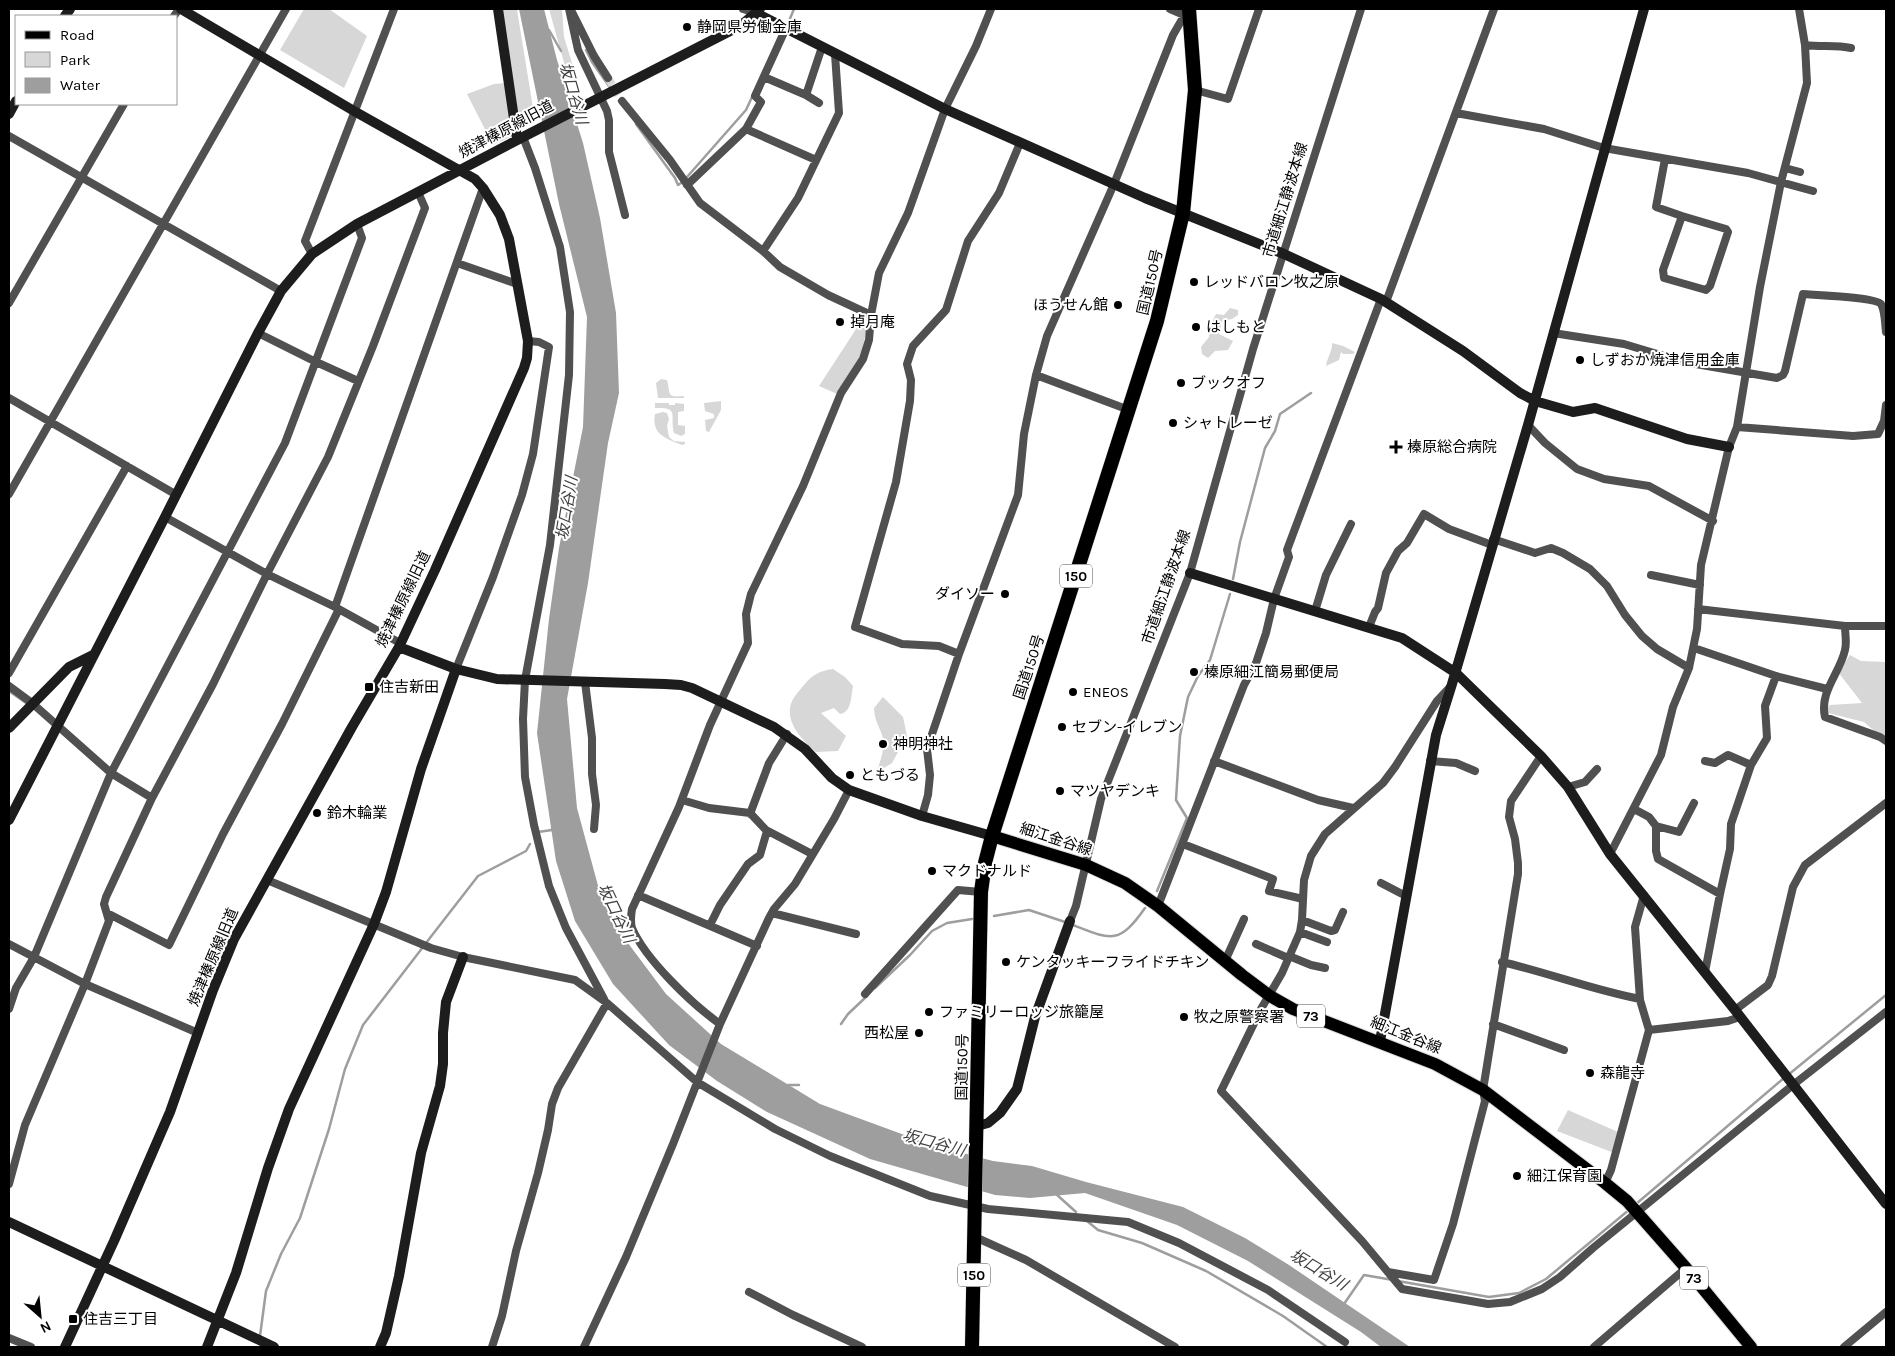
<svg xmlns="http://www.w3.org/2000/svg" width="1895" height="1356" viewBox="0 0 1895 1356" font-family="Karla,'Noto Sans JP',sans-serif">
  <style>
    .green { fill: #d7d7d7 }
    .water { fill: #9e9e9e }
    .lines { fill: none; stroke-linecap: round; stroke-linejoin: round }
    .stream { stroke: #9e9e9e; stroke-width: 2.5 }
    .street-tunnel { stroke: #d9d9d9; stroke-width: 8; stroke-dasharray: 8 4; stroke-linecap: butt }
    .primary-casing { stroke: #dbdbdb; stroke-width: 14 }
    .highway-casing { stroke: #dbdbdb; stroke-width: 15 }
    .street { stroke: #505050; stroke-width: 8 }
    .secondary { stroke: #1d1d1d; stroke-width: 10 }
    .primary { stroke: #000; stroke-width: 12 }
    .highway { stroke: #000; stroke-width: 14 }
    .poi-dot { fill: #000; stroke: #fff; stroke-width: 2 }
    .labels { text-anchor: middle; stroke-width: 4; stroke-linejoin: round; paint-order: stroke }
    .shield { fill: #fff; stroke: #4c4c4c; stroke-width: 1 }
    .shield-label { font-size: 14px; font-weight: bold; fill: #000 }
    .poi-label { font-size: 15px; fill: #000; stroke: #fff; text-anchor: start }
    .street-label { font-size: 15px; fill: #000; stroke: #fff }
    .water-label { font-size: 16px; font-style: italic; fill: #3f3f3f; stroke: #fff }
  </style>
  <rect width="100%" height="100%" fill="#fff"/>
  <path class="green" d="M304,9h25l38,27 -23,52 -64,-38z
    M500,9h17l1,7 17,104 -15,7z
    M549,9h13l2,28 17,55 -13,-15z
    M506,83l8,52 -21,10 -26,-51 27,-10z
    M1230,308l8,2v5l-6,4 -10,2 -3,13 14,7 -5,9 -13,1 -7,7 -6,-4 -1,-7 8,-10 1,-11 6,-12 8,1z
    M860,323l7,4 -6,29 -24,38 -18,-8z
    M1332,343l11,3 12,6 -2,2h-10l-2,-2 -2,8 -13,6c1,-8 7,-17 6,-23z
    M661,379l6,1c4,13 -2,18 17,16v2h-26l-2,-15z
    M721,401v9l-12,22 -3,-1 -1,-11 9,-2v-4l-9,-3 -1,-8z
    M655,403h14v2h6v-2l9,1v7l-6,1v13l7,1v8l-4,2 -7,-3c-5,-17 7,-26 -19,-25z
    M663,412l4,1 2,6 -2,7 2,11 5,4 11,1v2l-3,1c-15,-6 -31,-10 -27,-31z
    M1850,655l11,6 25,1v79l-22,-19 -40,-10 6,-7 32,-2 -24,-31z
    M833,669l12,8 8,9c-2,10 -1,26 -13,28l-6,-6 -13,5 25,23 -8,15 -22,1c-14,-12 -34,-32 -23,-53 3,-5 7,-9 10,-13 9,-11 16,-15 30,-17z
    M883,697l20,20 4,19 -15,27 -8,5h-6c3,-10 8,-22 4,-33 -4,-12 -7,-13 -8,-27z
    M1568,1110l50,22 -4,21 -57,-22z"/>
  <path class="water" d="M519,9h25l13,51 26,83 17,75 16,95 3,80 -11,50 -20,140 -21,116 10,109 23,85 19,38 47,63 55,50 99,60 109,40 64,17 39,5 54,16 97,25 62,31 44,27 121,82h-29l-20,-15 -113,-71 -71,-36 -92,-32 -55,5 -35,-3 -125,-36 -103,-47 -50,-31 -48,-36 -56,-61 -38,-63 -19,-60 -19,-128 12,-114 10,-71 24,-121 4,-110 -28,-113z"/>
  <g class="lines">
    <path class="stream" d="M789,21l5,-12
      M549,30l12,21
      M586,50l6,12 19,27
      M636,124l39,54 3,7 3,-2
      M687,177l59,-67 6,-13
      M1233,579l7,-37 25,-94 10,-17 5,-17 31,-21
      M9,691l17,12
      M538,832l14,-2v-2
      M1157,891l30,-73 -11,-18 4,-64 8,-39 10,-21 12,-16 20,-66
      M994,916l35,-6 39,13
      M1073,925c38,15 46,20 72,-17
      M426,943l52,-67 48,-25 4,-7
      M875,988l35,-33 22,-24 15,-8 25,-4
      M841,1024l7,-10 19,-18
      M1788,1075l98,-80
      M788,1085h11
      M1056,1194l20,18
      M1636,1204l148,-126
      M1087,1221l11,9 44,13 64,28 77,45 44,31
      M1398,1281l91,16 30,-4 27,-14 84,-70
      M1344,1304l20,-29 29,5
      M260,1336l6,-45 15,-37 19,-36 29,-89 16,-60 18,-44 60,-78"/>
    <path class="street-tunnel" d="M608,78l14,23"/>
    <g class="primary-casing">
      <path id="primary" d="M992,836l94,29 39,18 33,23 84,69 28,21 23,13 142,55 48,26 122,93 22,18 59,67 65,79"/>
    </g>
    <g class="highway-casing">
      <path id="highway" d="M972,1347l9,-455 4,-29 7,-27 165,-515 26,-108 12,-123 -6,-81"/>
    </g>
    <path class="street" d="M569,9l9,41 29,61 2,9v32l16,63
      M743,9l13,4
      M1170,9l14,6
      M572,12l22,44 14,22
      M174,16l5,-7
      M1805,45c16,2 31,0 46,3
      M764,77l42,18
      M1195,90l33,9 31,-90
      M622,101l48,59 30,43 63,48 17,16 48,28 43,20
      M819,103l-13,-8 16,-48
      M1456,113l88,16 60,19 144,25 65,18
      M746,129l70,31
      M9,136l272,155
      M523,137l12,31 25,79 10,65 -1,63 -19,170 -25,135 -2,39 2,58 9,48 15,61 17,42 38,71
      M1665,159l-9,48 26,9 -19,54 1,8 42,12 4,-4 18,-54 -2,-3 -44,-13
      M1785,168l15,4
      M687,185l59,-56 15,-27 -6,-6 31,-68
      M763,251l35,-53 41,-85 -4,-59
      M312,254l-7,-13 89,-232
      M457,263l60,21
      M1386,302l108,-293
      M9,303l115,-199
      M258,333l56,28 44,20
      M1553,333l71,11 60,18 93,16 6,-3 2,-4 18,-77c12,1 73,3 78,10 4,6 4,20 5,28
      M1036,375l93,35
      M9,398l166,96
      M1528,425l17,18 32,26 27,10 45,7 64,35
      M1737,427l116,9 25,-2 6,-13 2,-16
      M9,494l277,-485
      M165,517l102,57 68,33 65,36
      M1493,539l42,14 16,-5 12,5 27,16 17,17 18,29 17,21 15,13 32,19
      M1651,575l49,10
      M335,607l148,-419
      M1698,609l147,17h41
      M1315,611l11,-36 25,-51
      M1845,626c0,8 2,17 0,24 -5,23 -26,42 -20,67l55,20 6,4
      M1369,627l6,-15 3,-4 8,-35 12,-22 9,-8 17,-29 25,15 43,16
      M1694,648l82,28 51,13
      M959,654l-20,-8 -37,-2 -47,-17 41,-145 14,-81 1,-21 -4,-16 6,-18 33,-36 22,-69 31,-48 21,-50
      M456,669l37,-92 29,-82 11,-41 16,-107 -10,-5 -11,-1
      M9,673l118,-207
      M585,682l7,56v36l4,31 -2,24
      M9,686l23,17 79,70 41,25
      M1451,686l-14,15 -42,66 -12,16 -58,51 -14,22 -7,24 -2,40 -2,12 -18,41 -21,36 -40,82 141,150 40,48 86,15 22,-2 32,-13 18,-12 33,-29 200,-163 93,-73
      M1214,761l104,39 35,8
      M1430,761l26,2 19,8
      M1705,761l10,2 13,-8 23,10
      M1568,787l17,-5 12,-13
      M682,800l27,8 41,5 16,17 46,24
      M1634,809l15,8 7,9v25l2,8 62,35
      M750,814l19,-51 18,-29
      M922,816l6,-21 2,-20 -3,-26 32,-95 59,-159 6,-61 12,-59 11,-39 67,-152 59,-149 15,-26
      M1656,826l23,6 15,-29
      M1183,844l90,35 -4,12 34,8
      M1610,854l51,-99 12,-48 16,-39 8,-39 4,-64 28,-118 8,-20 23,-140 21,-105 26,-99 -2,-38 -6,-36
      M267,880l164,68 32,9 112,23 32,23 90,79 78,47 55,27 100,40 58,13 140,13 51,21 89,47 77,52
      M1381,883l25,13
      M638,895l119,51
      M1158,906l86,-221 12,-22 10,-30 8,-34 15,-42 -2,-7 94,-251
      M107,913l62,32 54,-111 59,-110 57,-115
      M772,913l84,21
      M1302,920l29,11 4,-1 8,-18
      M1070,921l6,-15 25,-107 89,-226 63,-224 108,-340
      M710,925l10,-20 28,-41 12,-9 7,-24
      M1300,932l27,10
      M9,944l76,40 113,49
      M1256,944l32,14
      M1289,956l22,9 14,3
      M1225,961l19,-42
      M1502,962c47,11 91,28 138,37
      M1705,972l15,-78 10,-45 1,-25 20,-59 16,-27 -2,-32 11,-30
      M865,994l93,-104 23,2
      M9,1009l7,-21 18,-31 77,-184 174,-330 77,-205 -5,-14
      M1735,1010l33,-25 4,-9 21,-89 12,-22 81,-62
      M720,1024c-28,-20 -75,-65 -88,-96 -2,-7 -1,-13 0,-19l47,-102 31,-82 38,-82 -2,-29 5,-20 52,-108 38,-93 22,-34 6,-19 2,-25 8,-42 29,-60 37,-104 31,-63 15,-37
      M1493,1024l71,26
      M1649,1030l79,-9 12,-4
      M1605,1183l6,-13 38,-140 -9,-30 -5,-73 9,-32
      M9,1184l16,-59 60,-141 24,-63 -5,-17 2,-7 46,-99 61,-114 54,-110 61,-117 45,-111 52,-138 -7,-16
      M975,1237l51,23 149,87
      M1388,1272l46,8 19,-56 32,-123 -2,-11 35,-216v-11l-3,-24 -6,-22 2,-16 30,-45
      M749,1292l44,23 69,32
      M9,1338l22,9
      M492,1347l10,-31 14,-65 22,-78 10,-43 4,-26 6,-16 49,-85
      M584,1347l42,-90 47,-113 47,-120 49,-106 5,-9 21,-25 39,-65 15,-29
      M1594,1347l92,-79
      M1844,1347l42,-35"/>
    <path class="secondary" d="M498,9l19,130
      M756,13l189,96 200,89 139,56 97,45 82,52 57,42 15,8 38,11 22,-4 92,31 42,8
      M65,16l5,-7
      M9,114l7,-13
      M1190,573l212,65 54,35 85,83 27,31 42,67 125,156 151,194
      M399,647l57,22 41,10 168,5 16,1 11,3 82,39 31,22 27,29 17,12 73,26 70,20
      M9,728l60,-61 24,-12
      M9,820l156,-303 93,-184 23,-42 31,-37 45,-30 166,-87 209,-107 13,-8 15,-13
      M1380,1041l56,-306 16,-51 76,-259 116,-416
      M977,1126l11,-3 12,-10 17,-24 18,-72 35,-96
      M9,1222l265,125
      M65,1347l49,-106 56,-129 43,-122 21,-51 118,-212 47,-80 36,-77 89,-202 3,-10 1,-17 -19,-102 -9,-24 -17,-27 -8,-9 -121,-68 -173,-102
      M207,1347l29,-74 32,-105 21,-59 85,-185 12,-32 35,-123 35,-100
      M380,1347l6,-14 13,-57 22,-123 19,-67 3,-22v-31l3,-31 17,-45"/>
    <use href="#primary" class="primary"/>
    <use href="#highway" class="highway"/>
  </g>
  <g class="poi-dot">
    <circle cx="687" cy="27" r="5"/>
    <circle cx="1194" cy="282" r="5"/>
    <circle cx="1118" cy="305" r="5"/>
    <circle cx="840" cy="322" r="5"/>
    <circle cx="1196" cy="327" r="5"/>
    <circle cx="1580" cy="360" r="5"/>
    <circle cx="1181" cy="383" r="5"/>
    <circle cx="1173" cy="423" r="5"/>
    <path d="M1393.5 439.5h5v5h5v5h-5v5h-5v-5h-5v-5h5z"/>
    <circle cx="1005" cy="594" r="5"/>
    <circle cx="1194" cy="672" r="5"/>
    <rect x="364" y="682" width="10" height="10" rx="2.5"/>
    <circle cx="1073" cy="692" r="5"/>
    <circle cx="1062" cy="727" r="5"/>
    <circle cx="883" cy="744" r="5"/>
    <circle cx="850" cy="775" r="5"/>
    <circle cx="1060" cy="791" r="5"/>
    <circle cx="317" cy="813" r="5"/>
    <circle cx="932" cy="871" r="5"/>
    <circle cx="1006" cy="962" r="5"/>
    <circle cx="929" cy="1012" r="5"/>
    <circle cx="1184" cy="1017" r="5"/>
    <circle cx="919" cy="1033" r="5"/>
    <circle cx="1590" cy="1073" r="5"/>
    <circle cx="1517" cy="1176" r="5"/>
    <rect x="68" y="1314" width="10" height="10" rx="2.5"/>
  </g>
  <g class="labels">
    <g class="shield">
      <rect x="1060" y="564.5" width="32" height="23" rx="4"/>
      <rect x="1297" y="1004.5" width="28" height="23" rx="4"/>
      <rect x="958" y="1263.5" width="32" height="23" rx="4"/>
      <rect x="1680" y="1266.5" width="28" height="23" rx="4"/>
    </g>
    <g class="shield-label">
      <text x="1076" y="581">150</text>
      <text x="1311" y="1021">73</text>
      <text x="974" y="1280">150</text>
      <text x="1694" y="1283">73</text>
    </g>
    <g class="poi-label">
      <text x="697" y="32">静岡県労働金庫</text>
      <text x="1204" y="287">レッドバロン牧之原</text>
      <text x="1108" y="310" text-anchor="end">ほうせん館</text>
      <text x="850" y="327">掉月庵</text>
      <text x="1206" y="332">はしもと</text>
      <text x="1590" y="365">しずおか焼津信用金庫</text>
      <text x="1191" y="388">ブックオフ</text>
      <text x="1183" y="428">シャトレーゼ</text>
      <text x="1407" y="452">榛原総合病院</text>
      <text x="995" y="599" text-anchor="end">ダイソー</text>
      <text x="1204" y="677">榛原細江簡易郵便局</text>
      <text x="379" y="692">住吉新田</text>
      <text x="1083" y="697">ENEOS</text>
      <text x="1072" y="732">セブン-イレブン</text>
      <text x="893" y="749">神明神社</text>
      <text x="860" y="780">ともづる</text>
      <text x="1070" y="796">マツヤデンキ</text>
      <text x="327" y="818">鈴木輪業</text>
      <text x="942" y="876">マクドナルド</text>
      <text x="1016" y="967">ケンタッキーフライドチキン</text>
      <text x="939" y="1017">ファミリーロッジ旅籠屋</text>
      <text x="1194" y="1022">牧之原警察署</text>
      <text x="909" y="1038" text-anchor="end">西松屋</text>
      <text x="1600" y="1078">森龍寺</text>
      <text x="1527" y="1181">細江保育園</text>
      <text x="83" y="1324">住吉三丁目</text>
    </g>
    <g class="street-label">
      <text transform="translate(506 129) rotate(-28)" y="5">焼津榛原線旧道</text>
      <text transform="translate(1285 200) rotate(-73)" y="5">市道細江静波本線</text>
      <text transform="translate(1150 282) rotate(-77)" y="5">国道150号</text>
      <text transform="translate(1166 587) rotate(-71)" y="5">市道細江静波本線</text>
      <text transform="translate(403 599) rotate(-64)" y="5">焼津榛原線旧道</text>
      <text transform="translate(1029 667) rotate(-72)" y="5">国道150号</text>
      <text transform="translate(1056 839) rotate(18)" y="5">細江金谷線</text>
      <text transform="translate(213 957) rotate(-67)" y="5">焼津榛原線旧道</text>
      <text transform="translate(1406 1035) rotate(22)" y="5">細江金谷線</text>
      <text transform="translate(962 1067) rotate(-89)" y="5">国道150号</text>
    </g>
    <g class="water-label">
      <text transform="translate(574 93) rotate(74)" y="6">坂口谷川</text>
      <text transform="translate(566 508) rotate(-81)" y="6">坂口谷川</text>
      <text transform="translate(617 913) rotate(64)" y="6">坂口谷川</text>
      <text transform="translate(934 1142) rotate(15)" y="6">坂口谷川</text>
      <text transform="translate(1319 1269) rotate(31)" y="6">坂口谷川</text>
    </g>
  </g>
  <rect width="1895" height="1356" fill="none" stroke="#000000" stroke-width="20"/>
  <rect x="15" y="15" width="162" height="90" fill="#ffffff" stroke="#999999"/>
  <rect x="25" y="31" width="25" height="8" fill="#000000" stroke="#999999"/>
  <text x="60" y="40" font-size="15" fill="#000000">Road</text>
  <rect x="25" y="52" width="25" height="15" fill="#d7d7d7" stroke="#999999"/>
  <text x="60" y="65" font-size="15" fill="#000000">Park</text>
  <rect x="25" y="78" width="25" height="15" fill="#9e9e9e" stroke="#999999"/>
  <text x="60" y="90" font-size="15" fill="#000000">Water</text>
  <g transform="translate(40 1316) rotate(153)" stroke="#ffffff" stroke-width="4" paint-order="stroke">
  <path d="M0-4L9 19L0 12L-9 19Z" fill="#000000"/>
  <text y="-8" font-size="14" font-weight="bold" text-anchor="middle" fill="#000000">N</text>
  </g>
</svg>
